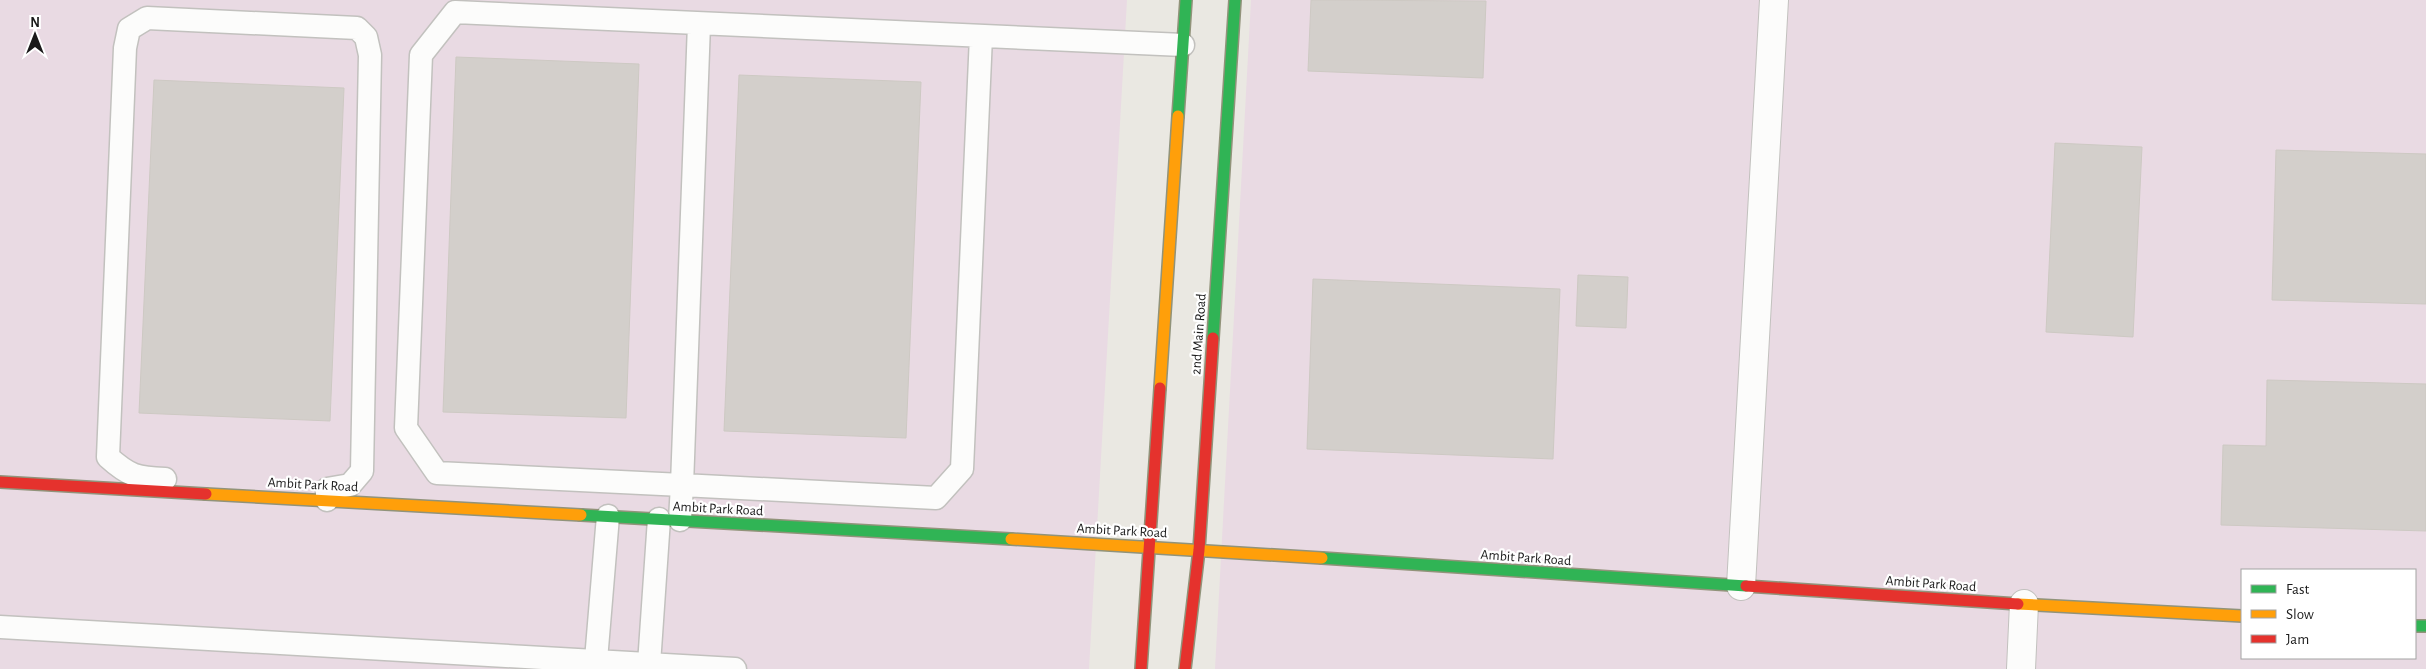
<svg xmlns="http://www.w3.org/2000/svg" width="2426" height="669" viewBox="0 0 2426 669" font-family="'Alegreya Sans',sans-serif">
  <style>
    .industrial { fill: #e9dae3; fill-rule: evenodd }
    .building { fill: #d3cfcb; stroke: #cdc9c3 }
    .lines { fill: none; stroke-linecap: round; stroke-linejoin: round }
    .lane-casing { stroke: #c2c1be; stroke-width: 25 }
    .street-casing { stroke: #c2c1be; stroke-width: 30 }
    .fast-casing { stroke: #91937a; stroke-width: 14 }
    .slow-casing { stroke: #91937a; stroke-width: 14 }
    .jam-casing { stroke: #91937a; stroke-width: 14 }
    .lane { stroke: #fcfcfb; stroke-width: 22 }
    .street { stroke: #fcfcfb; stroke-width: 28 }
    .fast { stroke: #30b455; stroke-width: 11 }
    .slow { stroke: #ff9f0a; stroke-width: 11 }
    .jam { stroke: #e5322d; stroke-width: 11 }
    .labels { text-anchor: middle; stroke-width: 4.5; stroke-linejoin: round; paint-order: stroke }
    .street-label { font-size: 14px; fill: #1a1a1a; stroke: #fff }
  </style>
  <rect width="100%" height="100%" fill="#eae8e2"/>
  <path class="industrial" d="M0,0h1127l-38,669h-1089z
    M1251,0h1175v669h-1211zM2242,570h173v88h-173z"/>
  <path class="building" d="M1311,0l175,1 -3,77 -175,-7z
    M456,57l183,7 -13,354 -183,-6z
    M739,75l182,7 -15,356 -182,-7z
    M154,80l190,8 -14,333 -191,-8z
    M2055,143l87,4 -9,190 -87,-5z
    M2276,150l150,4v150l-154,-4z
    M1578,275l50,2 -2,51 -50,-2z
    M1313,279l247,10 -7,170 -246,-10z
    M2267,380l159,4v147l-205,-6 2,-80 43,1z"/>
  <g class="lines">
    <g class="lane-casing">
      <path id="lane" d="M699,24l-17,461 254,13 26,-29 19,-433
        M165,479c-28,-1 -36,-3 -57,-22l17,-409 4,-19 18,-11 210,10 9,9 4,18 -8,416 -12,14 -23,4v11
        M680,520l2,-35 -245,-12 -31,-45 15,-373 34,-43 728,33
        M0,627l735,42
        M596,660l12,-144
        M649,664l10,-145"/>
    </g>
    <g class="street-casing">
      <path id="street" d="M1741,586l33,-586
        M2021,669l3,-65"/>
    </g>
    <g class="fast-casing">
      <path id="fast" d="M1178,116l8,-116
        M1213,338l22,-338
        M581,515l430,24
        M1322,558l424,28
        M2415,626h11"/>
    </g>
    <g class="slow-casing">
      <path id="slow" d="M1160,388l18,-272
        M206,494l375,21
        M1011,539l311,19
        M2018,604l224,12"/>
    </g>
    <g class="jam-casing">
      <path id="jam" d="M0,482l206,12
        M1746,586l272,18
        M1141,669l19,-281
        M1185,669l14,-119 14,-212"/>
    </g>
    <use href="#lane" class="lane"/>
    <use href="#street" class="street"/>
    <use href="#fast" class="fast"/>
    <use href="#slow" class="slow"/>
    <use href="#jam" class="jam"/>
  </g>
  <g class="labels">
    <g class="street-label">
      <text transform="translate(1198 334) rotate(-86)" y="5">2nd Main Road</text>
      <text transform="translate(313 484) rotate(3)" y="5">Ambit Park Road</text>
      <text transform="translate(718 508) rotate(3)" y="5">Ambit Park Road</text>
      <text transform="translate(1122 530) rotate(3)" y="5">Ambit Park Road</text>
      <text transform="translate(1526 557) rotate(4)" y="5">Ambit Park Road</text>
      <text transform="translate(1931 583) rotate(4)" y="5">Ambit Park Road</text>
    </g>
  </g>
  <rect x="2241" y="569" width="175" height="90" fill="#ffffff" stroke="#a3a3a3"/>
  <rect x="2251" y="585" width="25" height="8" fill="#30b455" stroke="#a3a3a3"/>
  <text x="2286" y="594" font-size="15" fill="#1a1a1a">Fast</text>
  <rect x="2251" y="610" width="25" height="8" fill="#ff9f0a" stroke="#a3a3a3"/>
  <text x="2286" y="619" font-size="15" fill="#1a1a1a">Slow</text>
  <rect x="2251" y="635" width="25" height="8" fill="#e5322d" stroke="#a3a3a3"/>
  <text x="2286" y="644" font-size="15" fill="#1a1a1a">Jam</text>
  <g transform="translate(35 35)" stroke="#ffffff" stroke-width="4" paint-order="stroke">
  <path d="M0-4L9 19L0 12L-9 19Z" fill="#1a1a1a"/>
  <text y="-8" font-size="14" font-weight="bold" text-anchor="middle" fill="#1a1a1a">N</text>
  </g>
</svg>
